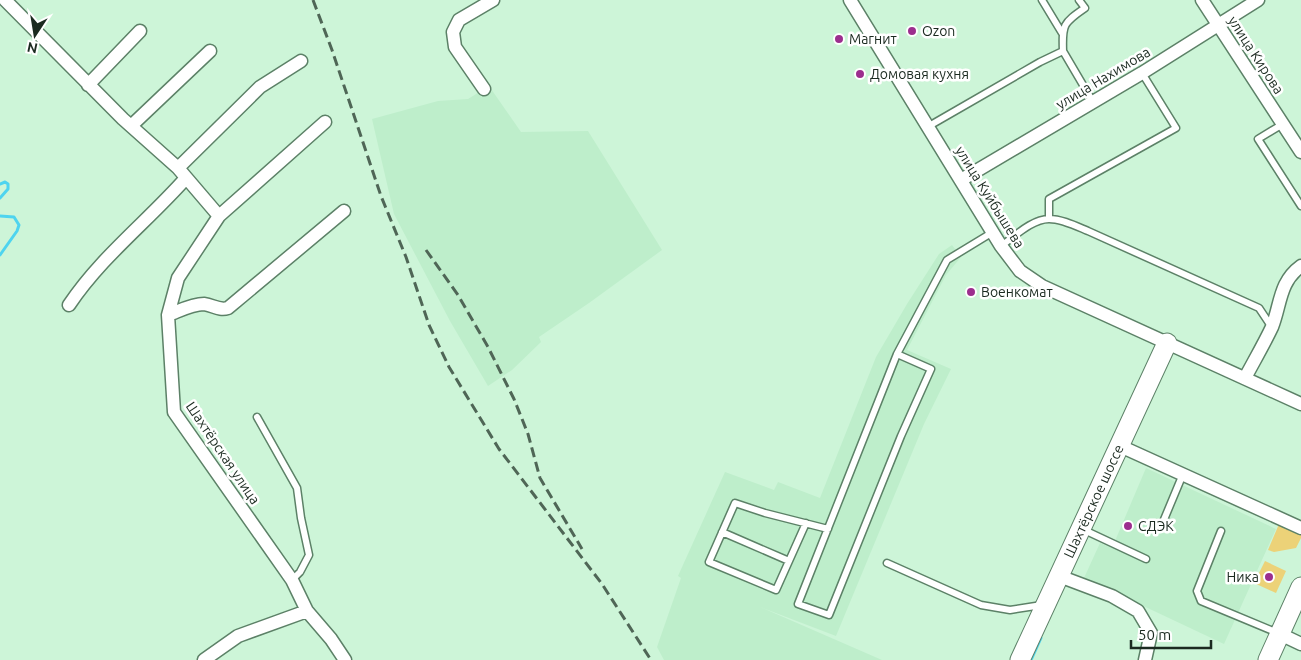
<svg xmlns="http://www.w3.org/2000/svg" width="1301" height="660" viewBox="0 0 1301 660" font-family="Ubuntu,sans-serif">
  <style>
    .built { fill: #beeecb }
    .green { fill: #ecd278 }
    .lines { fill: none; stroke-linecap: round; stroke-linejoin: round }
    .stream { stroke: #4ed4ef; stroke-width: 3 }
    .lane-casing { stroke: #5c8167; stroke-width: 9 }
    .street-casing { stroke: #5c8167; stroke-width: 15 }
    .secondary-casing { stroke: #5c8167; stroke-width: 21 }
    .lane { stroke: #fff; stroke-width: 6 }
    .street { stroke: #fff; stroke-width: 12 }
    .secondary { stroke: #fff; stroke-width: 19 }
    .rail { stroke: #4f6656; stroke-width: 3; stroke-dasharray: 10 5; stroke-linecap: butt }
    .poi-dot { fill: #9c2e8e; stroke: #fff; stroke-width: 2 }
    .labels { text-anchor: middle; stroke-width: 5; stroke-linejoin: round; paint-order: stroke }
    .poi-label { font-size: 14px; fill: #1b2a20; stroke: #fff; text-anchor: start }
    .street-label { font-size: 14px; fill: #1b2a20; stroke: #fff }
  </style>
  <rect width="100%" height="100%" fill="#cdf5d8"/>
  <path class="built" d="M489,86l32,46 67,-1 74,119 -73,53 -50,34 2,5 -29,28 -24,16 -38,-65 -56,-107 -22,-95 66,-18 30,-2z
    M952,245l9,12 -15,18 -39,75 44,19 -27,55 -88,212 -76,-29 122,53h-218l-7,-13 24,-69 -3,-2 47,-104 49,18 4,-8 42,16 56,-141 31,-53 32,-50z
    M1146,468l130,61 -52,115 -140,-66 16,-35 12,5z"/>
  <path class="green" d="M1279,524l22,10v4l-5,10 -22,4 -6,-2z
    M1265,561l21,10 -10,22 -22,-10z"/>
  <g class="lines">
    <path class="stream" d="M0,184l5,-2 3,2v5l-8,9
      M0,216l14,1 5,8 -2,6 -17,24
      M1031,660l10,-22"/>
    <g class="lane-casing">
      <path id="lane" d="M1042,0l20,33
        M1063,51c-1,-26 0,-28 22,-43l-6,-8
        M1283,124l-25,15 43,67
        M929,126l111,-64 23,-11 30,51
        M1049,219v-20l127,-71 -34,-55
        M1001,246c13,-9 31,-27 48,-27 13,0 27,7 39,12l171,77 12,18
        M897,354l34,15 -30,67 -72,179 -31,-11 99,-250 50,-94 46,-28
        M257,417l40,71 4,30 8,37 -9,17 -8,8
        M1163,522l20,-48
        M806,523l-30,67 -67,-28 26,-59 30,10 63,16
        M1082,529l64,30
        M1221,531l-24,60 4,10 77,32
        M722,532l67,29
        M887,563l94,42 29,5 32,-5"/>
    </g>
    <g class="street-casing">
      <path id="street" d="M5,0l118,119 55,49 41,48
        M850,0l151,246 19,25 22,15 259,118
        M1202,0l99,152
        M88,85l52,-54
        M484,89l-29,-42 -2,-15 6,-12 34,-20
        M325,122l-106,94 -41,62 -10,37 6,97 118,168 15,31 24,28 14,21
        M131,126l79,-75
        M178,168l82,-81 41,-26
        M961,180l181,-107 116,-73
        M69,305c33,-49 78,-83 117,-127
        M168,315c11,-4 24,-11 36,-11 9,1 15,7 24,4l116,-97
        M1245,378c9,-17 19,-34 27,-51 9,-23 7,-45 29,-61
        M1120,446l181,82
        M1059,576l53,20 26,15 13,22 -6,27
        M1280,634l21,10
        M204,660l34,-24 69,-25"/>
    </g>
    <g class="secondary-casing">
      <g id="secondary">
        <path id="s1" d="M1020,660l147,-317"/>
        <path d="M1268,660l33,-73"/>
      </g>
    </g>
    <use href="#lane" class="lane"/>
    <use href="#street" class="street"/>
    <use href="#secondary" class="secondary"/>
    <path class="rail" d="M313,0l19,50 49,146 25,61 23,68 20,42 50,82 103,135 49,76
      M426,250l32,45 30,52 26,52 14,35 12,44 42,71"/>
  </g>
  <g class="poi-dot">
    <circle cx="912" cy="31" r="5"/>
    <circle cx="839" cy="39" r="5"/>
    <circle cx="860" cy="74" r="5"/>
    <circle cx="971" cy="292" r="5"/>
    <circle cx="1128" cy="526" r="5"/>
    <circle cx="1269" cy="577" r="5"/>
  </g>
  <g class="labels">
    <g class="poi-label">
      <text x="922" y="36">Ozon</text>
      <text x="849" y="44">Магнит</text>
      <text x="870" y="79">Домовая кухня</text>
      <text x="981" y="297">Военкомат</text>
      <text x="1138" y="531">СДЭК</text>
      <text x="1259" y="582" text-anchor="end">Ника</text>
    </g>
    <g class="street-label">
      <text transform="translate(1256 55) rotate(57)" y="5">улица Кирова</text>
      <text transform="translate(1103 78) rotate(-31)" y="5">улица Нахимова</text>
      <text transform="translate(990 197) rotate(58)" y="5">улица Куйбышева</text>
      <text transform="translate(223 453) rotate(56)" y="5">Шахтёрская улица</text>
      <text dy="5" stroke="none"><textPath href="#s1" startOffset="175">Шахтёрское шоссе</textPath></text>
    </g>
  </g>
  <g transform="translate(35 35) rotate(192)" stroke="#ffffff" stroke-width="4" paint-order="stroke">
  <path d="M0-4L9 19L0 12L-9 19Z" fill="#1b2a20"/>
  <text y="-8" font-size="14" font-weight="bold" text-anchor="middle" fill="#1b2a20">N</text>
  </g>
  <path d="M1131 640v8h80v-8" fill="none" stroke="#1b2a20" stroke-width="2.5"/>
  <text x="1138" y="640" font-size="15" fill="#1b2a20" stroke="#ffffff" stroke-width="4" paint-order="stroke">50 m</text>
</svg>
